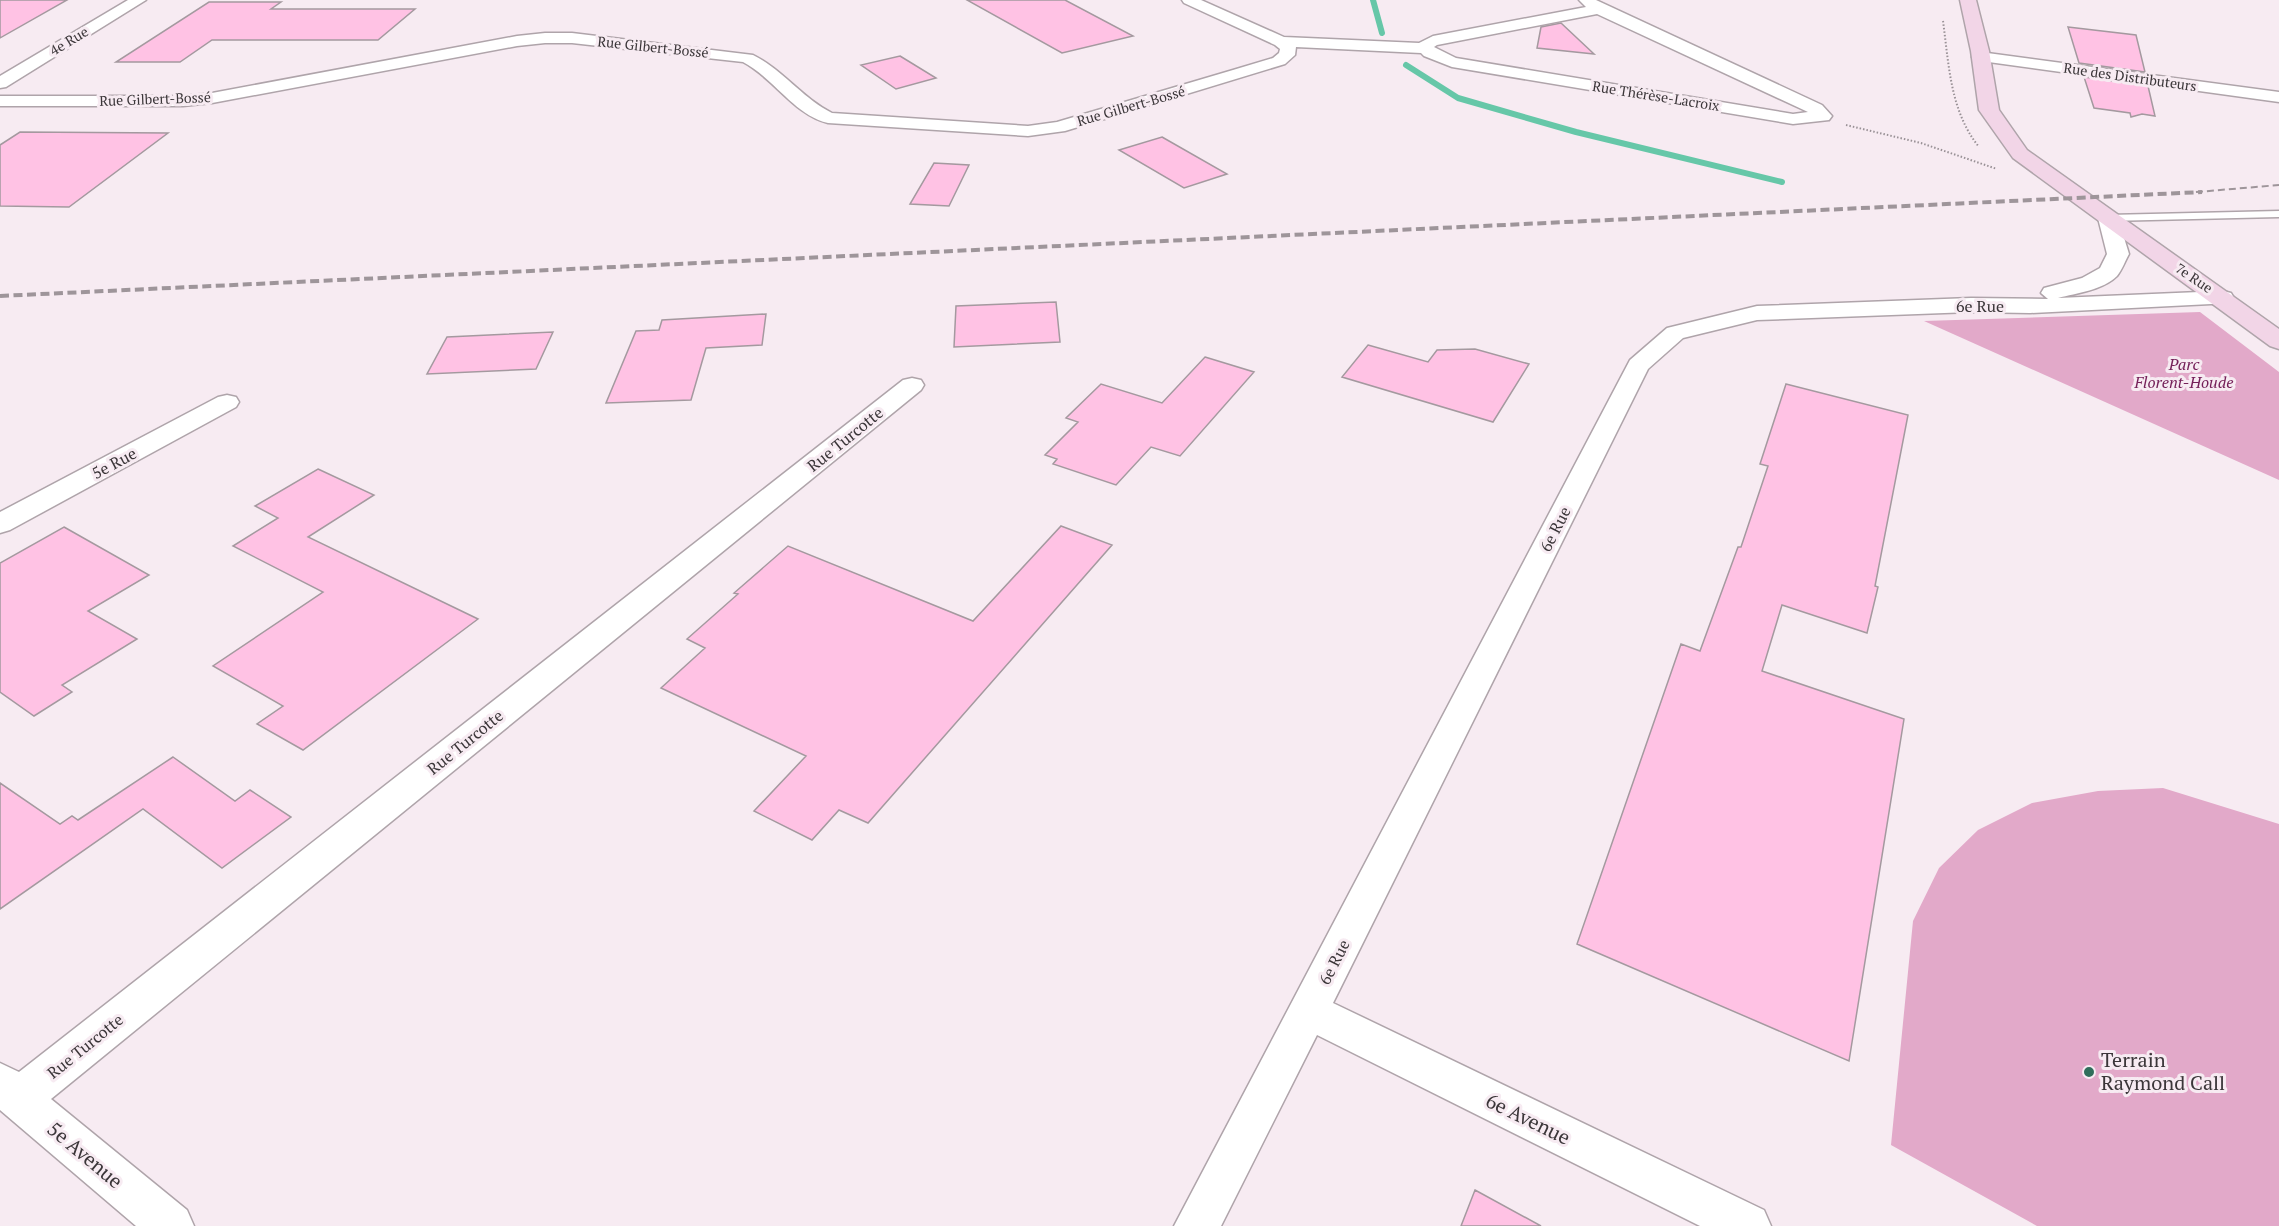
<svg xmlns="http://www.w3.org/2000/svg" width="2279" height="1226" viewBox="0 0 2279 1226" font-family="'PT Serif',serif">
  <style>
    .green { fill: #e2a9c9 }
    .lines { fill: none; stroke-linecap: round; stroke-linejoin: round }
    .stream { stroke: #66c7a8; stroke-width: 6 }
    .building { fill: #ffc2e4; stroke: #a4999f; stroke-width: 1.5 }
    .lane-casing { stroke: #afa4aa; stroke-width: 3 }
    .street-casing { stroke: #afa4aa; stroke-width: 3 }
    .secondary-casing { stroke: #afa4aa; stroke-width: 3 }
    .path { stroke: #999196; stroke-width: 2; stroke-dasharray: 1.5 2; stroke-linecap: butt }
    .lane { fill: #fff; fill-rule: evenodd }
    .street { fill: #fff; fill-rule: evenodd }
    .secondary { fill: #f2d5e7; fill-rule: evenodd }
    .rail-far1 { stroke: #9e959a; stroke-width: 2; stroke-dasharray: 7 4; stroke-linecap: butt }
    .rail { stroke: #9e959a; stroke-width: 4; stroke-dasharray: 9 4.5; stroke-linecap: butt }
    .poi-dot { fill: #306e5b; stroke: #f7ebf2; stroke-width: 2 }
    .labels { text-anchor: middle; stroke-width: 6; stroke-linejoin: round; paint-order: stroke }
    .far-street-label { font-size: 14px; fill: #3b3639; stroke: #f7ebf2 }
    .street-label { font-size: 16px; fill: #3b3639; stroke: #f7ebf2 }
    .park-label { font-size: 16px; font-style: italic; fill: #752059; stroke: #f7ebf2 }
    .near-poi-label { font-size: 20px; fill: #3b3639; stroke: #f7ebf2; text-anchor: start }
    .near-street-label { font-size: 20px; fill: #3b3639; stroke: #f7ebf2 }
  </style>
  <rect width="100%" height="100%" fill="#f7ebf2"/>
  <path class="green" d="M2200,312l79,60v108l-355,-159z
    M2163,788l116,36v402h-242l-146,-81 22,-224 26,-53 39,-38 54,-27 66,-12z"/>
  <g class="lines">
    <path class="stream" d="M1373,0l9,33
      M1406,65l52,33 118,34 206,50"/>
  </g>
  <path class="building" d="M0,0h67l-67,38z
    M967,0h98l68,36 -71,17z
    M209,2h72l-10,7h144l-37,31h-166l-32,22h-64z
    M1561,23l33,31 -57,-6 4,-21z
    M2068,27l68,8 9,37 -66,-9z
    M900,56l36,22 -40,11 -35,-24z
    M2084,77l64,9 7,30 -13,-2 -11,3 -1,-4 -36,-5z
    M20,132l148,1 -99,74 -69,-1v-61z
    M1162,137l65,37 -43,14 -65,-38z
    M934,163l35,2 -20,41 -39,-2z
    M1056,302l4,40 -106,5 2,-41z
    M766,314l-4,31 -56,3 -15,52 -85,3 30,-72 23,-1 3,-10z
    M553,332l-17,37 -109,5 20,-37z
    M1368,345l60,17 9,-12 38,-1 54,15 -36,58 -151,-45z
    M1205,357l49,15 -74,84 -29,-9 -35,38 -63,-21 4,-5 -12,-4 33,-33 -12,-4 35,-34 61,19z
    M1786,384l122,31 -33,171 3,1 -11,46 -85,-28 -20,66 142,48 -55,342 -272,-117 104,-300 19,7 38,-104h3l27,-81 -8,-2z
    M318,469l56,26 -66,42 170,82 -175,131 -46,-26 26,-18 -70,-40 110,-74 -90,-46 45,-28 -23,-12z
    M1061,526l51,19 -244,278 -29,-13 -27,30 -58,-29 52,-55 -145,-68 44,-40 -18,-9 51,-45 -4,-1 54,-47 185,75z
    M64,527l85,48 -61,36 49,28 -75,46 10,7 -38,24 -34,-24v-129z
    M173,757l62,44 15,-11 41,27 -69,51 -79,-59 -143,100v-126l60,41 12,-8 6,4z
    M1475,1190l66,36h-80z"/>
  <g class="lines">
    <g class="lane-casing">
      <path id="lane" d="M2279,211v6l-171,4 -5,-3 5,-3z"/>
    </g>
    <g class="street-casing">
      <path id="street" d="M128,0h18l-140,87 -6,1v-12z
        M1182,0h19l83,37 135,6 14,-7 153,-29 -7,-7h17l226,105 10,11 -3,4 -36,4 -341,-57 -28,-11 -3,-3 -125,-6 -1,8 -10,9 -220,67 -37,5 -200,-13c-34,-8 -54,-45 -85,-61l-171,-19h-27l-28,3 -305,57 -29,3h-183v-10h183l29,-3 305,-57 28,-3h27l181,22c30,15 49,43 79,58l196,13 29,-4 176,-52 40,-12 6,-5 1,-4 -5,-4 -91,-42zM1597,14l211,98 -15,2 -337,-56 -22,-11 3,-2z
        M1980,52l299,40v10l-305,-42 -2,-3 2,-3z
        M2108,212l7,2 3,4 11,36c-4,7 -7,16 -12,22 -14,14 -40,17 -59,22l165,-7 8,2 3,5 -3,5 -201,10 -59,-1 -214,8 -74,18 -35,31 -315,634 431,207 7,16h-71l-383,-191 -96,191h-47l456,-866 37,-32 90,-22 214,-8 77,1 -7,-6 3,-5 38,-10 18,-10 7,-14 -9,-36 3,-4z
        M912,378l9,2 3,5 -3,5 -870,709 136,111 7,16h-58l-136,-116v-47l19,9 884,-692z
        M227,395l9,2 3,5 -3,5 -226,123 -10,3v-21l218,-115z"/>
    </g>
    <g class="secondary-casing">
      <path id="secondary" d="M1960,0h16l13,51 10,59 28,40 252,179v20l-9,-3 -257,-188 -34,-48 -8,-59z"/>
    </g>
    <path class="path" d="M1943,21c6,44 7,90 36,126
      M1846,125l75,18 76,26"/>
    <use href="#lane" class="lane"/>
    <use href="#street" class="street"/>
    <use href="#secondary" class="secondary"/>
    <path class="rail-far1" d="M2185,193l94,-8"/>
    <path class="rail" d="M0,296l2202,-104"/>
  </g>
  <circle class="poi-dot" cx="2089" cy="1072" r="6"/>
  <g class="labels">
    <g class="far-street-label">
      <text transform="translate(69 41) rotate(-31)" y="5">4e Rue</text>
      <text transform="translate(653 47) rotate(6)" y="5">Rue Gilbert-Bossé</text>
      <text transform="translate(2130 77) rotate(8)" y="5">Rue des Distributeurs</text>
      <text transform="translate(1656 96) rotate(9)" y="5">Rue Thérèse-Lacroix</text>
      <text transform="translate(155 99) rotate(-2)" y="5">Rue Gilbert-Bossé</text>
      <text transform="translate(1131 106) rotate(-16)" y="5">Rue Gilbert-Bossé</text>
      <text transform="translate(2194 278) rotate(34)" y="5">7e Rue</text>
    </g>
    <g class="street-label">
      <text x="1980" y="312">6e Rue</text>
      <text transform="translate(845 439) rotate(-39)" y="6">Rue Turcotte</text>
      <text transform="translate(114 463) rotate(-28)" y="6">5e Rue</text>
      <text transform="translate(1555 529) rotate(-63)" y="6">6e Rue</text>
      <text transform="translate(465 742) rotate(-39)" y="6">Rue Turcotte</text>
      <text transform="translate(1334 962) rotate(-63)" y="6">6e Rue</text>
      <text transform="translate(85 1046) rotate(-39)" y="6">Rue Turcotte</text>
    </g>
    <g class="park-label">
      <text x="2184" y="370">Parc<tspan x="2184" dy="18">Florent-Houde</tspan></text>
    </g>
    <g class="near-poi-label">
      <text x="2101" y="1067">Terrain<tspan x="2101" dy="23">Raymond Call</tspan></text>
    </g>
    <g class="near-street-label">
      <text transform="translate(1528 1119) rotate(26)" y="7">6e Avenue</text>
      <text transform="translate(85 1155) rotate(40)" y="7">5e Avenue</text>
    </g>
  </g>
</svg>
